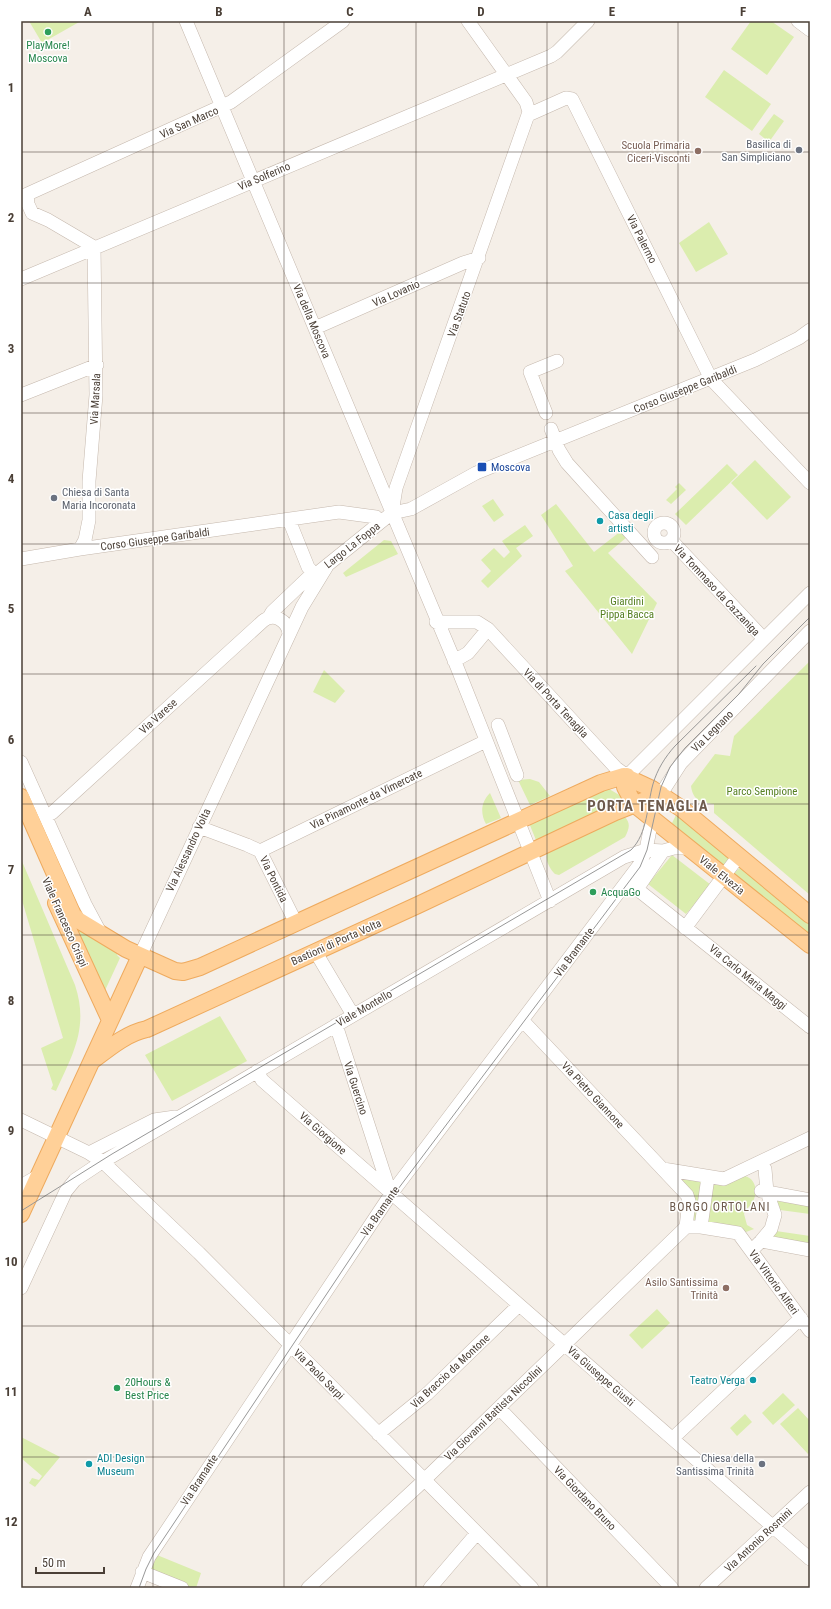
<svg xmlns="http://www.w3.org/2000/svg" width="831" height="1609" viewBox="0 0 831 1609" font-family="'Roboto Condensed',sans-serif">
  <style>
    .green { fill: #dbedae }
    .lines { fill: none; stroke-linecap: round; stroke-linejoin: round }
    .minor-casing { stroke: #c5b8ad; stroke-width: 14 }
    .major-casing { stroke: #eeaa5e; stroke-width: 18 }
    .minor { stroke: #fff; stroke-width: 13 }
    .major { stroke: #ffd098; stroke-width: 16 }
    .tram { stroke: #989898; stroke-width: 1 }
    .grid { fill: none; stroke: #4a3f36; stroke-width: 1; stroke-opacity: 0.55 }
    .leisure-dot { fill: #2e9e5b; stroke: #fff; stroke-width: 1.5 }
    .worship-dot { fill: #6b7280; stroke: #fff; stroke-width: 1.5 }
    .education-dot { fill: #8d6e63; stroke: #fff; stroke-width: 1.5 }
    .transit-dot { fill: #1a4fb4; stroke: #fff; stroke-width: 1.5 }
    .culture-dot { fill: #0f9aa8; stroke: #fff; stroke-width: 1.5 }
    .labels { text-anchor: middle; stroke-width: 3; stroke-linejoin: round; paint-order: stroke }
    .leisure-label { font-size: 11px; fill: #27864d; stroke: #fff; text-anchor: start }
    .street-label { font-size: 11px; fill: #4a3f36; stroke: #fff }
    .worship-label { font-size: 11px; fill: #5b616d; stroke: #fff; text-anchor: end }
    .education-label { font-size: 11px; fill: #785e54; stroke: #fff; text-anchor: end }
    .transit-label { font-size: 11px; fill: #164399; stroke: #fff; text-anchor: start }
    .culture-label { font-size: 11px; fill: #0d838f; stroke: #fff; text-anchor: start }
    .park-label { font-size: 11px; fill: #578123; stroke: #fff }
    .neighbourhood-label { font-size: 12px; letter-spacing: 1px; fill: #6d5a4c; stroke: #fff }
    .district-label { font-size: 15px; font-weight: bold; letter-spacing: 1px; fill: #6d5a4c; stroke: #fff }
    .neatline { fill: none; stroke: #4a3f36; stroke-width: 1.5 }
    .grid-label { font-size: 13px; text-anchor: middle; font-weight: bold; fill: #4a3f36 }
  </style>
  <rect width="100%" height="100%" fill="#f5efe8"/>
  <path class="green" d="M29,21h52l-39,22z
    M751,21h20l23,16 -27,38 -36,-26z
    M724,70l47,34 -19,27 -47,-34z
    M774,114l10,7 -15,21 -10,-8z
    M709,222l19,32 -32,18 -17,-29z
    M755,460l36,37 -24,23 -36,-37z
    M727,464l11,11 -52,50 -11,-11z
    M679,483l7,7 -15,14 -5,-4 11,-11 -2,-2z
    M493,499l11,16 -10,7 -12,-16z
    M556,504l38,48 27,-21 6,6 -19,16 49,50 -25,51 -67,-83 8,-5 -32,-51z
    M525,525l8,11 -17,12 6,8 -34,32 -7,-7 10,-10 -10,-11 13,-12 10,10 6,-6 -8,-11z
    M384,540l7,1 7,13 -52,23 -3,-4z
    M810,661v234l-96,-82v-9c-13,-2 -21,-3 -23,-18l24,-32 15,2 4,-20z
    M324,670l21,21 -10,12 -22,-11z
    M530,779l9,3 11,14 -20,9 -12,-25z
    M604,786l17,10 2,5 -85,44 -9,-22z
    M490,793l11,25 -15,6c-6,-11 -5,-22 4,-31z
    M676,815l53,43 -5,9 -52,-44z
    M619,817h6c6,7 4,12 0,20l-66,38 -4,-1c-5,-5 -11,-15 -7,-22z
    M672,855l39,30 -25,29 -38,-30z
    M21,859l54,126c14,42 -2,69 -19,106l-5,-2 2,-4 -12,-37 22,-10 -42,-141z
    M741,867l69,55v14l-77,-62z
    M74,928h5l39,23 -1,4 3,3 -18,39z
    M220,1016l27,45 -75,40 -27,-46z
    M669,1173l34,6 -5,42 -5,3 -2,-26z
    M745,1176c12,3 13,18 7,27 -3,4 -6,6 -8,11l3,11 7,4 -8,3 -41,-9 5,-40z
    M772,1197l38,6v11l-30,-4z
    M776,1231l34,5v10l-43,-8z
    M657,1309l13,14 -28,26 -13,-14z
    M783,1393l12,12 -22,20 -11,-12z
    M798,1408l12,13v31l-2,2 -28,-30z
    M745,1414l7,8 -15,14 -7,-8z
    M21,1437l39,20 -25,30 -6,-4 3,-5 7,2 3,-4 -21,-18z
    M157,1555l44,18 -5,15h-5l-41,-16z"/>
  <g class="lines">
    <g class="minor-casing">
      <path id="minor" d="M186,21l271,646 93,234
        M798,21l12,9
        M528,115l38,-17 6,1 139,280 99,104
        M27,195l1,9 4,9 16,7 46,27
        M21,197l210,-95 112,-81
        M21,279l530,-223 6,-4 31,-31
        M315,328l148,-65 16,-5
        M21,395l76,-30
        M546,413l-16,-41 27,-11
        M551,429l8,21 8,13 85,94
        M392,513l4,-25 133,-376 -3,-10 -58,-81
        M392,513l19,-4 65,-36 279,-113 44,-22 11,-8
        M289,520l19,47 5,6
        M654 533a10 10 0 1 1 20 0a10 10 0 1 1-20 0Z
        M671,540l93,99
        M80,549l5,-9 4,-20v-39l7,-86 -2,-148
        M21,559l59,-10 259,-37 37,5
        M320,571l72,-58
        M269,617l3,-5 41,-39
        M436,622h41l11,7 128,139 11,8 183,-183
        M454,661l14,-8 20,-24
        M498,725l19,50
        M21,762l64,142 16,30
        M661,794l20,-31 129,-132
        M46,816l6,-3 211,-192c11,-9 25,0 26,13
        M199,827l48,18 13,6 36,72
        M260,851l226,-110
        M663,851l-26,38 173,138
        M685,928l53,-71
        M315,951l38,64
        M140,956l162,-349 25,-41
        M336,1025l54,167
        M257,1071l5,9 548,479
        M21,1120l68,33 14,9 96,91 333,335
        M89,1153l65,-33 21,-3
        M663,1169l61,10 86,-41
        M21,1186l19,-11
        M761,1191l6,1 -2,-23
        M686,1227h15l37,6 72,98
        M701,1227l7,-50
        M761,1241l10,-12 4,-14 -8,-23 43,8
        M755,1247l6,-6 49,9
        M21,1288l45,-97 9,-11 24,-16 525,-307 22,-7 17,1 11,-3h14
        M499,1408l173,180
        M378,1434l49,-40 92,-89
        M673,1438l128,-120
        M142,1572l40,16
        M137,1588l12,-31 242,-363 249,-330 6,-14 6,-31
        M308,1588l110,-102 268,-259 3,-26 -2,-6 -164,-174
        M430,1588l47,-55
        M706,1588l104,-96"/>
    </g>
    <g class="major-casing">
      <path id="major" d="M627,776l-2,11 9,17 176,141
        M21,797l52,118 5,5 48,29 49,22 8,1 17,-5 401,-184 23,-7 28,13 30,20 128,106
        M56,903l54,117
        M92,1061c17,-13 35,-28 55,-32l271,-124 197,-93 46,-18
        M21,1214l119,-258"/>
    </g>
    <use href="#minor" class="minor"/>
    <use href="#major" class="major"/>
    <path class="tram" d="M21,1211l91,-57 519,-304c17,-17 16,-45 22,-66 4,-14 12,-27 22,-38l81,-80
      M139,1588l7,-19 8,-16 232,-348 254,-338 7,-17 14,-63 9,-20 15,-19 54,-54 24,-30 47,-47"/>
  </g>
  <path class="grid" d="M153,21v1567M284,21v1567M416,21v1567M547,21v1567M678,21v1567M21,152h789M21,283h789M21,413h789M21,544h789M21,674h789M21,804h789M21,935h789M21,1065h789M21,1196h789M21,1326h789M21,1457h789"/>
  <g class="leisure-dot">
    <circle cx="48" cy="32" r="4"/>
    <circle cx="593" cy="892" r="4"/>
    <circle cx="117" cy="1388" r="4"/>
  </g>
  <g class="worship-dot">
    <circle cx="799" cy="150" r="4"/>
    <circle cx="54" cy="498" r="4"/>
    <circle cx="762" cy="1464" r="4"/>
  </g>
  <g class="education-dot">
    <circle cx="698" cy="151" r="4"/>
    <circle cx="726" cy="1288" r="4"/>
  </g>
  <rect class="transit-dot" x="477" y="462" width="10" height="10" rx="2"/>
  <g class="culture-dot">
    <circle cx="600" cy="521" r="4"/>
    <circle cx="753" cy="1380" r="4"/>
    <circle cx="89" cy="1464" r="4"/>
  </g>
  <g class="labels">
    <g class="leisure-label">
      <text x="48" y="49" text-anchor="middle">PlayMore!<tspan x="48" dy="13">Moscova</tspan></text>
      <text x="601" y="896">AcquaGo</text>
      <text x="125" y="1386">20Hours &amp;<tspan x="125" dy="13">Best Price</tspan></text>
    </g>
    <g class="street-label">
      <text transform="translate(189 122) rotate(-24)" y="4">Via San Marco</text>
      <text transform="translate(264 176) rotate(-23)" y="4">Via Solferino</text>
      <text transform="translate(642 239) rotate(63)" y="4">Via Palermo</text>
      <text transform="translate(396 293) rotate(-24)" y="4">Via Lovanio</text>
      <text transform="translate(459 314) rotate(-70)" y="4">Via Statuto</text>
      <text transform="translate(312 321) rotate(67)" y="4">Via della Moscova</text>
      <text transform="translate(685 389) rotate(-22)" y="4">Corso Giuseppe Garibaldi</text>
      <text transform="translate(95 399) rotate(-87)" y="4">Via Marsala</text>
      <text transform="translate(155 539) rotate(-8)" y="4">Corso Giuseppe Garibaldi</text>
      <text transform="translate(352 545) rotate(-38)" y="4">Largo La Foppa</text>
      <text transform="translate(717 590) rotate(47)" y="4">Via Tommaso da Cazzaniga</text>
      <text transform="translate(556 703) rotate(47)" y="4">Via di Porta Tenaglia</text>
      <text transform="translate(158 716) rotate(-42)" y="4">Via Varese</text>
      <text transform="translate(712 731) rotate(-45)" y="4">Via Legnano</text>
      <text transform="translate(366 799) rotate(-26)" y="4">Via Pinamonte da Vimercate</text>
      <text transform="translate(188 850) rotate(-65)" y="4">Via Alessandro Volta</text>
      <text transform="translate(722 875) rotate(39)" y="4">Viale Elvezia</text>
      <text transform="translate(274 879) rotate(64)" y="4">Via Pontida</text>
      <text transform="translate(65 922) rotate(66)" y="4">Viale Francesco Crispi</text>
      <text transform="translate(336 942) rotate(-24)" y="4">Bastioni di Porta Volta</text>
      <text transform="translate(574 952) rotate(-53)" y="4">Via Bramante</text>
      <text transform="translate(748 977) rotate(39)" y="4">Via Carlo Maria Maggi</text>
      <text transform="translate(364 1008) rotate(-30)" y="4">Viale Montello</text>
      <text transform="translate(356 1088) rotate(72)" y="4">Via Guercino</text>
      <text transform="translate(593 1095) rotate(47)" y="4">Via Pietro Giannone</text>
      <text transform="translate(323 1133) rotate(41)" y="4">Via Giorgione</text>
      <text transform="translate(380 1211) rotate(-55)" y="4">Via Bramante</text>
      <text transform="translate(774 1282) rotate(54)" y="4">Via Vittorio Alfieri</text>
      <text transform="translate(450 1371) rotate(-43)" y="4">Via Braccio da Montone</text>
      <text transform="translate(319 1374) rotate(45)" y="4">Via Paolo Sarpi</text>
      <text transform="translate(601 1376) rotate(41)" y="4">Via Giuseppe Giusti</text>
      <text transform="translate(493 1413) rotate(-44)" y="4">Via Giovanni Battista Niccolini</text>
      <text transform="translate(199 1480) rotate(-57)" y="4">Via Bramante</text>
      <text transform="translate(585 1498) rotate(46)" y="4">Via Giordano Bruno</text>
      <text transform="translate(758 1540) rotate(-43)" y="4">Via Antonio Rosmini</text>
    </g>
    <g class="worship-label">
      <text x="791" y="148">Basilica di<tspan x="791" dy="13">San Simpliciano</tspan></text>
      <text x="62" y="496" text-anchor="start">Chiesa di Santa<tspan x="62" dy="13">Maria Incoronata</tspan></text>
      <text x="754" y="1462">Chiesa della<tspan x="754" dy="13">Santissima Trinità</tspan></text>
    </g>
    <g class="education-label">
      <text x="690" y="149">Scuola Primaria<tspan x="690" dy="13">Ciceri-Visconti</tspan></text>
      <text x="718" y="1286">Asilo Santissima<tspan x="718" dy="13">Trinità</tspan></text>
    </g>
    <g class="transit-label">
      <text x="491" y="471">Moscova</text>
    </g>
    <g class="culture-label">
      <text x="608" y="519">Casa degli<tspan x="608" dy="13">artisti</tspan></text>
      <text x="745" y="1384" text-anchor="end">Teatro Verga</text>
      <text x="97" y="1462">ADI Design<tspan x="97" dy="13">Museum</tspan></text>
    </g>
    <g class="park-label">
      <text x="627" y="605">Giardini<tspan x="627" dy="13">Pippa Bacca</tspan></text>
      <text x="762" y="795">Parco Sempione</text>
    </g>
    <g class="neighbourhood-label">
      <text x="720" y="1211">BORGO ORTOLANI</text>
    </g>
    <g class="district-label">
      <text x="648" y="811">PORTA TENAGLIA</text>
    </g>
  </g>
  <rect width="831" height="1609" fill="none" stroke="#ffffff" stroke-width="44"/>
  <path d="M36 1567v6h68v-6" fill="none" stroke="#4a3f36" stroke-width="2"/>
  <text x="42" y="1567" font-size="12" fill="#4a3f36" stroke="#ffffff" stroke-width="3" paint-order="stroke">50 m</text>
  <rect x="22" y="22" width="787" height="1565" class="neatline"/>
  <g class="grid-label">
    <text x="88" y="16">A</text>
    <text x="219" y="16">B</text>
    <text x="350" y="16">C</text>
    <text x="481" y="16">D</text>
    <text x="612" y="16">E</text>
    <text x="743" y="16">F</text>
    <text x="11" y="92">1</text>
    <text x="11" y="222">2</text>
    <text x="11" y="353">3</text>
    <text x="11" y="483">4</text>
    <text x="11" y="613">5</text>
    <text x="11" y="744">6</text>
    <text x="11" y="874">7</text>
    <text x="11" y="1005">8</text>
    <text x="11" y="1135">9</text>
    <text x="11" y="1266">10</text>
    <text x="11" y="1396">11</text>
    <text x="11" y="1526">12</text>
  </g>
</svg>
